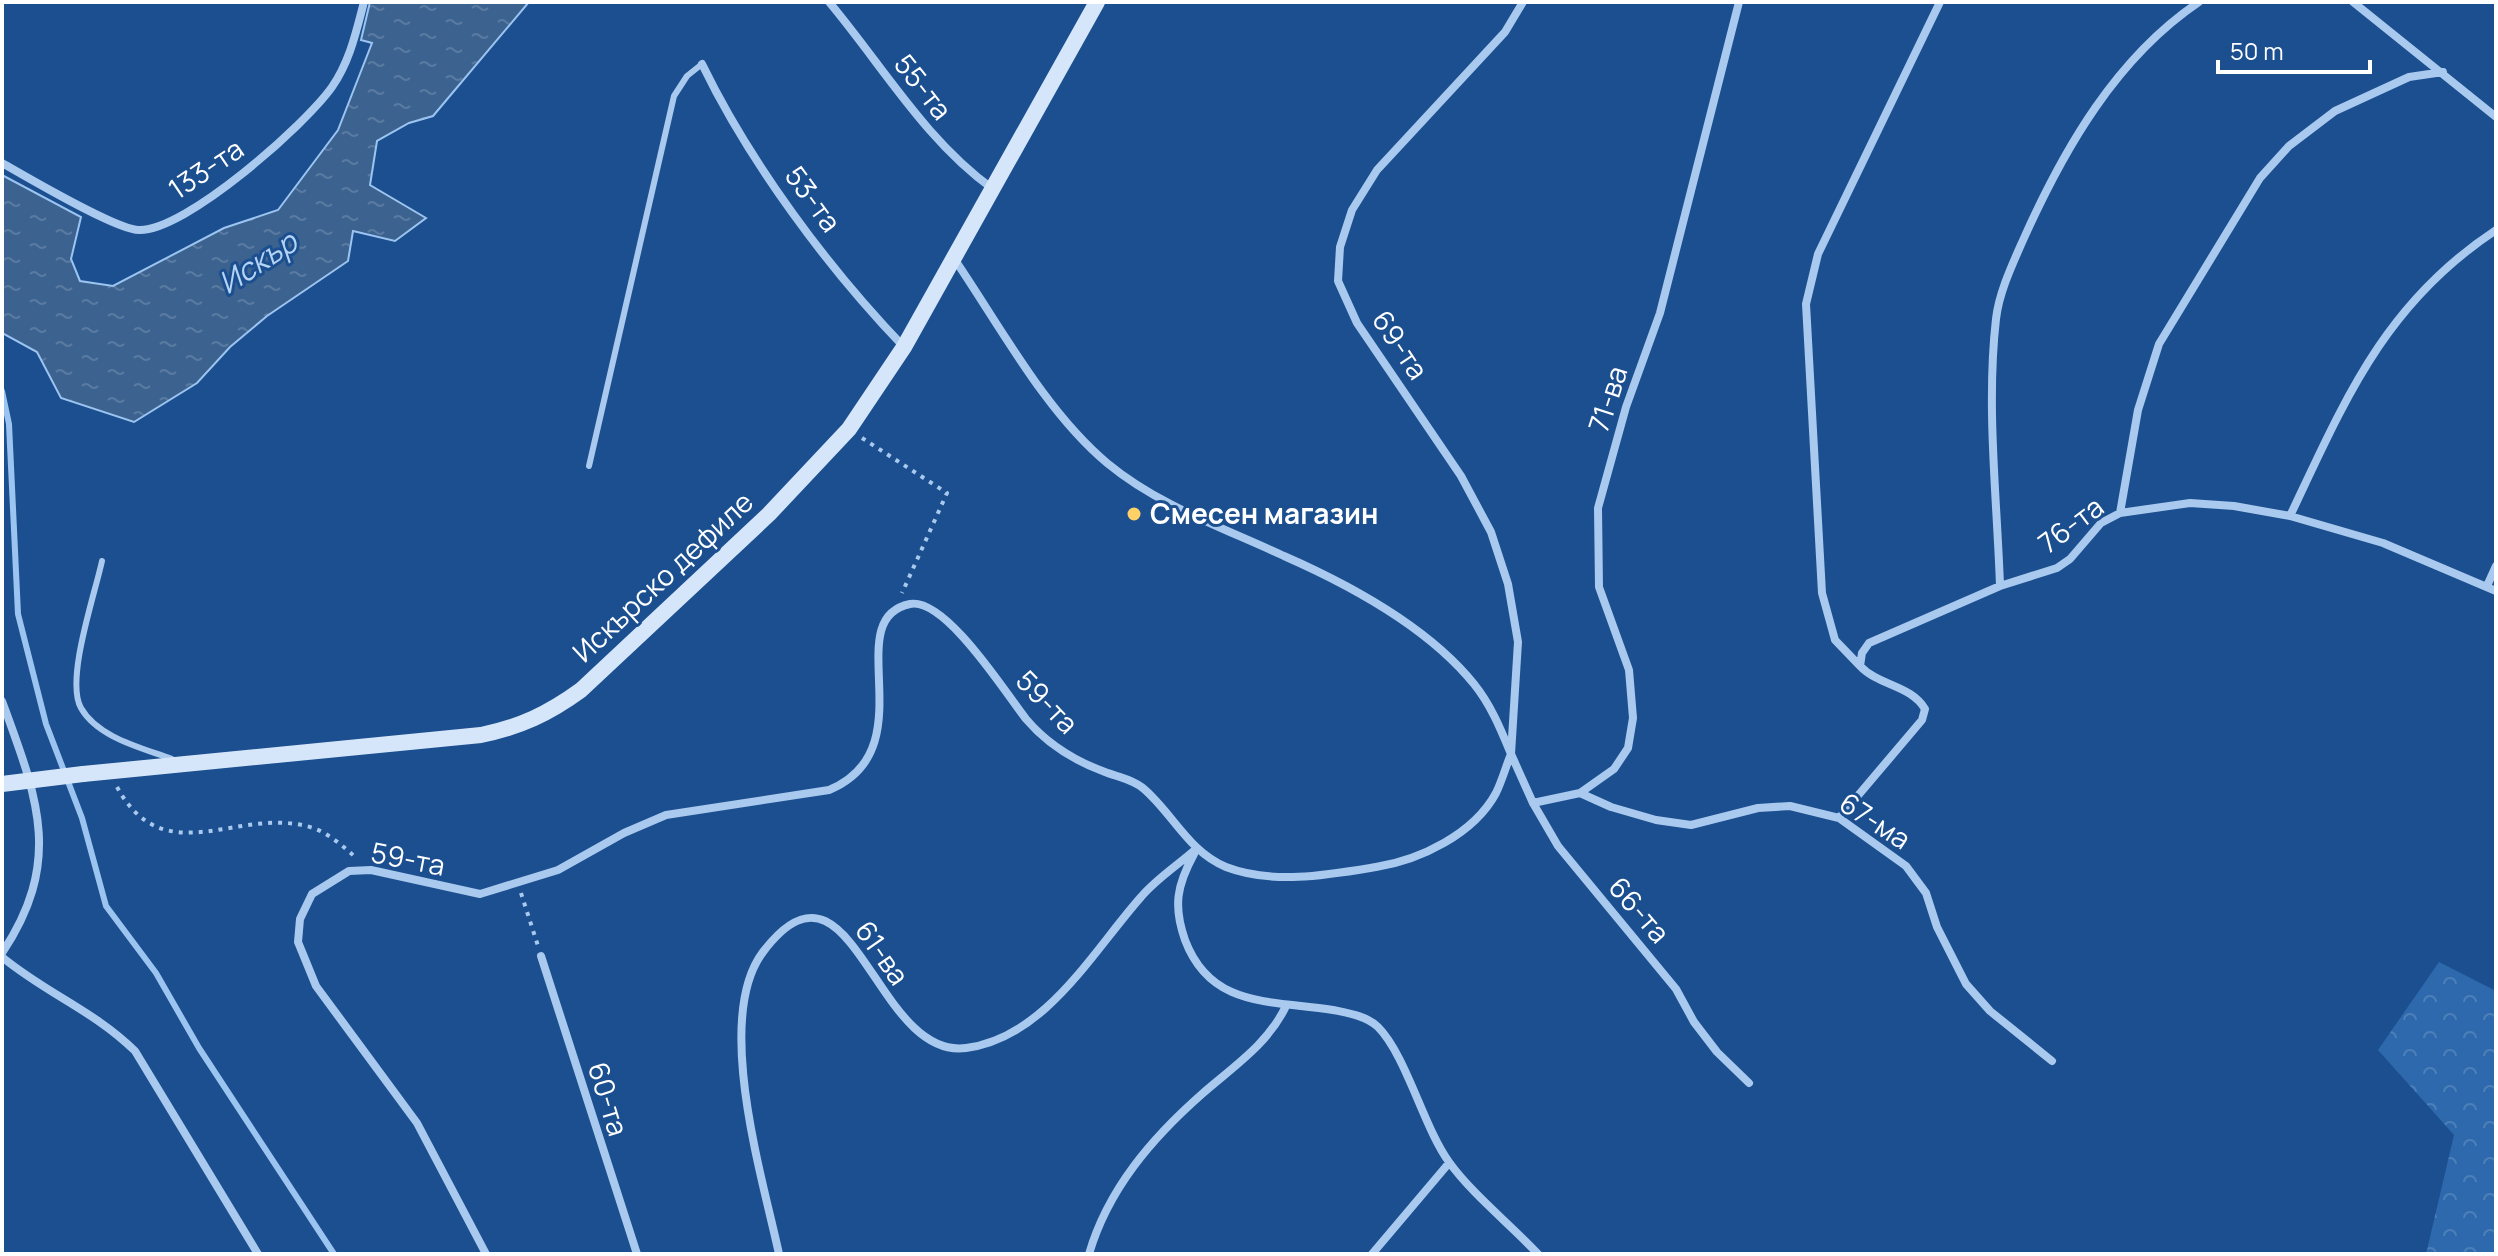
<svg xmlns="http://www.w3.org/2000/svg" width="2498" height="1256" viewBox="0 0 2498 1256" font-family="Manrope,sans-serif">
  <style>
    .forest { fill: url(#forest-crowns) }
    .water { fill: url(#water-ripples); stroke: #9cc4f0; stroke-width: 2 }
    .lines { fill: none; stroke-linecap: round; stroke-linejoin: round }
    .stream { stroke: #9cc4f0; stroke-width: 6 }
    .path { stroke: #a9c9ee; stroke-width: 4; stroke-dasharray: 4 6; stroke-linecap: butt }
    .service { stroke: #a9c9ee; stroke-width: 6 }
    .minor { stroke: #a9c9ee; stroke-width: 8 }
    .secondary { stroke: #d6e6fa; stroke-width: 16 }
    .secondary-bridge { stroke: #d6e6fa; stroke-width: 16 }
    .poi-dot { fill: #ffd166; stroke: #1b4f8f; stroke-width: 3 }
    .labels { text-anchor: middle; stroke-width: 6; stroke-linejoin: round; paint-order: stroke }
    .street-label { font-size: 28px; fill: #fff; stroke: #1b4f8f }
    .poi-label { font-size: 28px; font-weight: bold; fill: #fff; stroke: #1b4f8f; text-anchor: start }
    .water-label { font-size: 30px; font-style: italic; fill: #b5d3f5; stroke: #1b4f8f }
  </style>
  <defs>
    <pattern id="forest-crowns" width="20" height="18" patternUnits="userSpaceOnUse" patternTransform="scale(2)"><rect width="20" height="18" fill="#2e69ad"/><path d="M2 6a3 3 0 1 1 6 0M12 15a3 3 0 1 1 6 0" fill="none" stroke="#4d80b9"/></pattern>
    <pattern id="water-ripples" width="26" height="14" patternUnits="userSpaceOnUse" patternTransform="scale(2)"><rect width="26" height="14" fill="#3c6290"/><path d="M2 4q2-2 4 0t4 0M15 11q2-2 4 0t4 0" fill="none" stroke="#597aa1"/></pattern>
  </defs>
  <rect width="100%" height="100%" fill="#1b4f8f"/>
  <path class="forest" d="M2439,962l57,29v263h-70l28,-119 -76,-85z"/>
  <path class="water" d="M370,2h159l-96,114 -24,7 -32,18 -7,44 56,33 -31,23 -42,-10 -5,30 -81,55 -37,31 -33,36 -63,39 -73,-24 -24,-46 -35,-19v-158l79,42 -10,42 9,22 33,5 111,-58 54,-18 60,-80 34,-87 -11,-3z"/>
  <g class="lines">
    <path class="stream" d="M2,391l7,33 9,190 28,110 36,94 24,88 50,67 43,75 135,206"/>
    <path class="path" d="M862,438l85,55 -45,100
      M117,787c48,88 123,17 196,41 15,5 30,18 41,28
      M521,893l17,53"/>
    <path class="service" d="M589,466l85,-370 13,-20 15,-12
      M102,561c-7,33 -37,119 -21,147 17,30 62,40 91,51"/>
    <path class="minor" d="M829,2c53,63 96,138 164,187
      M1523,2l-18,30 -128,138 -25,40 -12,37 -2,34 19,42 104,153 30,56 17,52 10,58 -7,112 22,49 25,43 118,143 18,33 23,30 32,31
      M2353,2l143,115
      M702,64c48,99 126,204 202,283
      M2,163c25,14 114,67 137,67 47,1 166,-105 193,-143 18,-26 24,-55 32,-85
      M2120,513l18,-103 21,-66 101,-166 29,-32 46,-35 74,-34 34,-5
      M2290,516c55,-116 94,-212 206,-286
      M2000,586c-3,-88 -14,-180 -4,-267 3,-27 17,-56 28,-81 40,-89 92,-180 175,-236
      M2487,586l9,-20
      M1860,666l-25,-26 -13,-47 -16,-289 12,-50 122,-252
      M2,701c35,96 62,159 0,252
      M1580,793l34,-24 14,-21 5,-30 -4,-48 -30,-83 -1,-79 28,-101 34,-94 79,-311
      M1533,803l47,-10 31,14 45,13 35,5 67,-17 32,-2 49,12 67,48 20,27 11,34 29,57 24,27 62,50
      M1839,818l83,-98 3,-11c-14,-24 -46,-23 -65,-43l2,-13 7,-10 131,-57 57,-18 13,-9 31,-36 19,-10 70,-10 44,3 56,10 93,27 113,48
      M1194,854c-17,31 -21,52 -9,86 26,69 87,60 148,70 15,3 34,6 45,17 28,28 46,101 71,135 23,32 62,63 89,92
      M541,956l96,298
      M2,957c45,37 91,53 133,94l123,203
      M486,1254l-69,-131 -101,-137 -18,-44 2,-23 12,-25 37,-23 22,-1 109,24 78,-24 66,-37 42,-18 163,-25c99,-41 8,-171 81,-186 35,-7 95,88 116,115 22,26 49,42 79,53 13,5 29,8 39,17 29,25 45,63 82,78 47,18 102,8 150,0 44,-7 98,-33 120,-74 6,-12 10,-27 15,-39 -10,-24 -20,-49 -37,-70 -46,-57 -124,-99 -190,-128 -60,-28 -125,-50 -177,-93 -62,-52 -107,-137 -152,-203
      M779,1254c-16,-75 -66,-236 -16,-302 89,-118 111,108 203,96 79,-10 127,-97 175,-151 15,-18 37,-32 55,-48
      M1089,1254c19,-65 63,-116 113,-160 32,-28 66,-50 84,-88
      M1372,1254l77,-91"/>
    <path class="secondary" d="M83,774l398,-39c39,-8 67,-21 100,-45l188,-176 80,-85 55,-82 193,-345"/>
    <path class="secondary-bridge" d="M2,784l81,-10"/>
  </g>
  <circle class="poi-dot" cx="1134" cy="514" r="8"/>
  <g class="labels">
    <g class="street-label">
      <text transform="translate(923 87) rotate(52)" y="10">55-та</text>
      <text transform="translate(206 169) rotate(-34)" y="10">133-та</text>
      <text transform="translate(813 199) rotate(54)" y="10">53-та</text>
      <text transform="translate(1400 345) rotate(56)" y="10">69-та</text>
      <text transform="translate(1608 399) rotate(-72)" y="10">71-ва</text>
      <text transform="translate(2071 525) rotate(-37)" y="10">76-та</text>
      <text transform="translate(663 577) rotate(-43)" y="10">Искърско дефиле</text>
      <text transform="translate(1047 702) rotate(46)" y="10">59-та</text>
      <text transform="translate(1875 821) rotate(33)" y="10">67-ма</text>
      <text transform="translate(408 859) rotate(11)" y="10">59-та</text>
      <text transform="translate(1639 910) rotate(49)" y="10">66-та</text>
      <text transform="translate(882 953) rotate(55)" y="10">61-ва</text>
      <text transform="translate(608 1099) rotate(73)" y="10">60-та</text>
    </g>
    <g class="poi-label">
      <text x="1150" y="524">Смесен магазин</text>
    </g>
    <g class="water-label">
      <text transform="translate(258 263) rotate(-33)" y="10">Искър</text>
    </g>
  </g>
  <rect width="2498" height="1256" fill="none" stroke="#ffffff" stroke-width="8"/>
  <path d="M2218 60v12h152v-12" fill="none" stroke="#ffffff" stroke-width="4"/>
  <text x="2230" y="60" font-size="24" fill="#ffffff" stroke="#1b4f8f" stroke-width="6" paint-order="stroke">50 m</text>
</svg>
